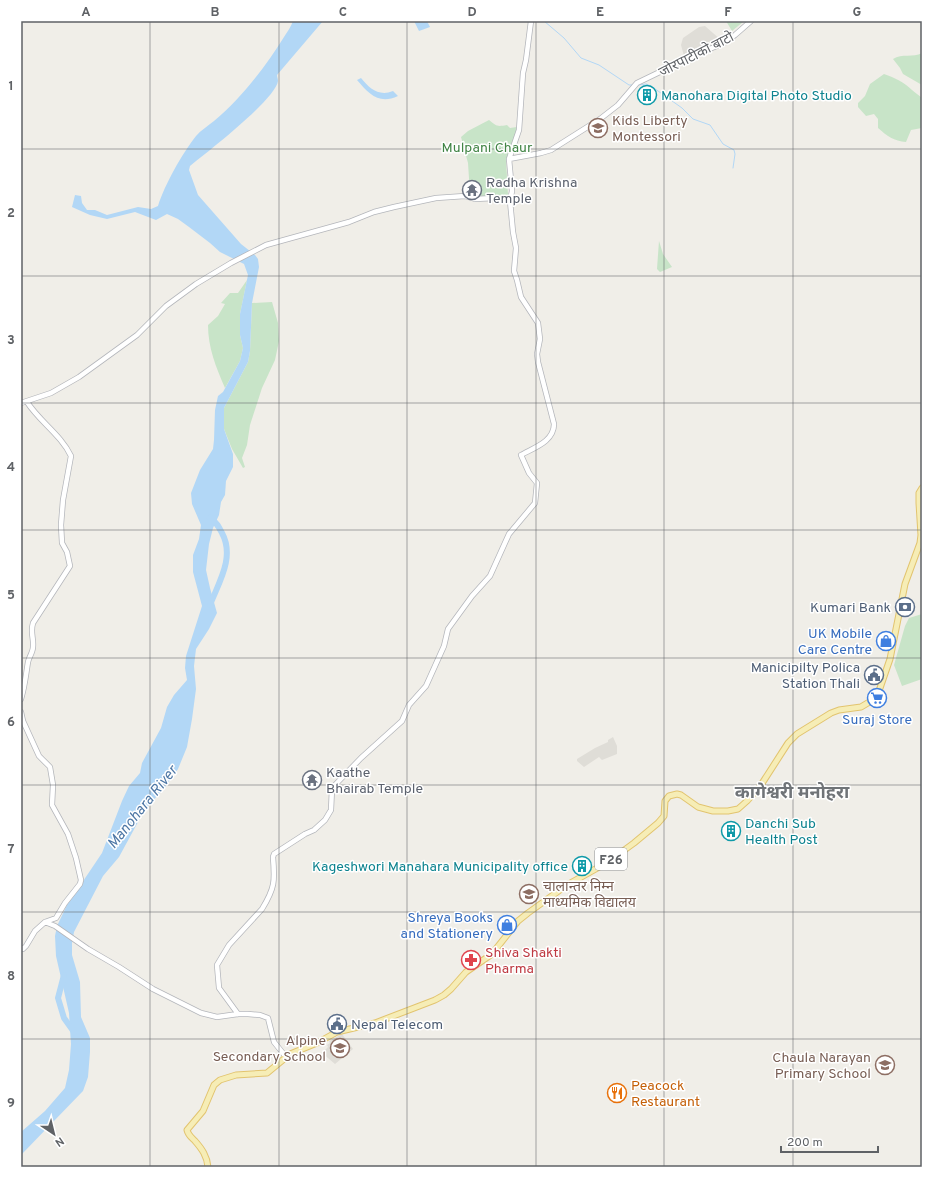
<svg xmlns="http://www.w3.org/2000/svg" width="943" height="1188" viewBox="0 0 943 1188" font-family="Overpass,'Noto Sans Devanagari',sans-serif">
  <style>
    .education { fill: #dfddd7 }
    .green { fill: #c8e4c8 }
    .water { fill: #b2d7f6 }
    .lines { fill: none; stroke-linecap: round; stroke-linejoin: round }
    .stream { stroke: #b2d7f6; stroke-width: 1 }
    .river { stroke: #b2d7f6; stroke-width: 6 }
    .secondary-casing { stroke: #b4b6bb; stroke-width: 6 }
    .primary-casing { stroke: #e2c46f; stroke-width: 7 }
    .secondary { stroke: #fff; stroke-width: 4.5 }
    .primary { stroke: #f6edb6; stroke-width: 5 }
    .grid { fill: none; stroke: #5f6266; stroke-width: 1; stroke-opacity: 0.55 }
    .labels { text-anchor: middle; stroke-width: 3; stroke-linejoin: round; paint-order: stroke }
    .shield { fill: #fff; stroke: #8f9194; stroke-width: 1 }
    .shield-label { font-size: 13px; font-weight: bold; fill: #5f6266 }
    .street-label { font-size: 14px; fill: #5f6266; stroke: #fff }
    .culture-label { font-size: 14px; fill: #0d838f; stroke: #fff; text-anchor: start }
    .education-label { font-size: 14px; fill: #785e54; stroke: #fff; text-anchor: start }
    .park-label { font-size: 14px; fill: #418445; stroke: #fff }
    .worship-label { font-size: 14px; fill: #5b616d; stroke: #fff; text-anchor: start }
    .service-label { font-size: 14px; fill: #4e5e75; stroke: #fff; text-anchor: end }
    .shop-label { font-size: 14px; fill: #366cbe; stroke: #fff; text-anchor: end }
    .health-label { font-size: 14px; fill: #be3a42; stroke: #fff; text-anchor: start }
    .food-label { font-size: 14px; fill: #c56008; stroke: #fff; text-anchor: start }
    .water-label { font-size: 15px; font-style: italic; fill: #4f78a6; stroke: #fff }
    .district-label { font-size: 18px; font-weight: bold; fill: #707478; stroke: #fff }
    .neatline { fill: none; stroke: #5f6266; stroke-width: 1.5 }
    .grid-label { font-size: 13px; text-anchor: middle; font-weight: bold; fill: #5f6266 }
  </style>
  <rect width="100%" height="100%" fill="#f0eee8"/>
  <path class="education" d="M705,26l16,14 -37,16 -3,-11 2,-7 16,-11z
    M613,737l4,9v8l-15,6 -3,-3 -15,10 -7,-6v-2l18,-11 13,-6v-2z
    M342,1034l11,15 -18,15 -13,-11 6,-6 -1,-2 3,-2 -1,-2z"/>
  <path class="green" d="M726,21h16l1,1 -11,9z
    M922,53v32l-19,-11 -3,-6 -7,-9c9,-6 20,-1 29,-6z
    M884,74c11,4 20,8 28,16 3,3 7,5 10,8v30l-11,2 -5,12c-12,-1 -19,-6 -28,-14v-9l-4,-5 -8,2 -8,-9v-4l7,-7 5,-12z
    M489,120c8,6 7,7 18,5l3,3 7,-1 -1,8 -10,25 2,35 -3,1 -8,-1 -22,2 -5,-3 -2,-31 -7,-26 7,-6z
    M659,241l4,13 9,13 -12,5 -3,-3z
    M247,280l-7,34v21l3,13 -3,13 -15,27c-9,-21 -17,-40 -17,-63l10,-9 7,-12 -4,-1 9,-10h8z
    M272,302l6,21 1,18 -4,19 -13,28 -12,37 -3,20 -5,13 3,9 -2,1 -11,-19 -8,-20v-21l24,-46 2,-11 2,-48z
    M922,614v65l-20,7 -8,-21 11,-39 4,-8z"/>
  <path class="water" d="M293,21h30l-46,54c0,2 1,4 1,6 -2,18 -72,72 -88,85l-1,4 9,25 43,49 14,11 3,4 1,8 -7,36 -2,48 -2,11 -24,46v21l9,25v13l-7,14 -1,14 -4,7 -2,13 -6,13 -4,16 -3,26 4,18 7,25 -8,16 -13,20 -2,17 2,23 -4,30 -5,28 -9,22 -13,18 -21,24 -25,46 -16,19 -29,56 -2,11v12l8,27 1,35 9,21v14l-2,25 -5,14 -62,64v-23l24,-21 20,-23 4,-18 2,-26 -2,-31 -13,-57 -1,-20 2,-10 10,-21 35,-52 20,-52 7,-15 11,-13 2,-10 19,-35 6,-21 7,-12 13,-15 -2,-12 1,-12 16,-50 -9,-34v-17l6,-16 2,-14 -9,-21 -1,-11 9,-23 13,-21 1,-9 1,-30 3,-14 5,-4 17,-31 3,-13 -3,-13v-21l8,-39 -4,-11 -24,-12 -10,-9 -21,-16 -11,-8 -11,-5 -11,6 -21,-8 -28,7 -17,-4 -18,-8 3,-12 6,1 1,7 5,7h8l12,5 31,-8 13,2 7,-3c7,-22 24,-52 38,-70 5,-6 12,-10 18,-15 27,-22 52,-55 70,-84 3,-5 7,-10 9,-16z
    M414,21h13l3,6 -11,4z
    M361,78c8,10 18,19 32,13l5,5c-19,9 -29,-2 -41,-16z"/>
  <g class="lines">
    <path class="stream" d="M544,21l20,17 17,20 18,7 30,20h4
      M638,85l8,-1 5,2 31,22 11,11 17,6 13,19 11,6 1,4 -2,14"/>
    <path class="river" d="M210,605c9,-23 25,-48 12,-72 -3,-6 -6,-12 -12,-15
      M64,975l-6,23 6,20 10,14"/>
    <g class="secondary-casing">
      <path id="secondary" d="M509,159l32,-6 10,-3 49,-31 18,-14 19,-22 58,-28 29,-12 11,-8 16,-14
        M21,403l30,-10 28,-16 58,-42 29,-29 30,-22 35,-21 35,-18 83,-23 25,-10 20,-5 42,-9 29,-2 10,3 20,-1 15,3
        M21,699c4,-13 5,-25 7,-37 1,-5 5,-10 5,-15 1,-9 -3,-14 0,-24l37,-57 -3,-14 -5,-9 -1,-18 2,-25 8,-44c-10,-21 -31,-34 -44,-54
        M21,712l2,9 16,35 11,11 3,18 -1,20 16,29 8,24 5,22 -1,4 -15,19 -9,15 -11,4 -10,9 -9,15 -3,3 -2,-1
        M45,922l10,4 33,23 31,18 34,22 48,24 16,4 21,-3h10l12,1 8,3 6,24 12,15
        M238,1014l-19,-26 -2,-23 12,-20 33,-36c13,-21 13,-28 11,-52l1,-3 31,-20 9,-4 11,-10 6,-10 1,-21 2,-3 27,-28 41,-37 7,-16 17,-19 18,-40 4,-17 24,-33 18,-20 19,-42 26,-31 2,-20 -8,-10 -8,-18c12,-7 33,-13 33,-31l-16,-62 -1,-8 3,-15 -2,-16 -17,-26 -4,-17 -3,-9 2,-23 -3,-16 -3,-31 2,-10 -3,-32 10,-29 4,-57 3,-13 5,-39"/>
    </g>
    <g class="primary-casing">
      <path id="primary" d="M208,1167c-1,-11 -6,-18 -13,-26 -4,-4 -7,-6 -8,-11l16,-19 11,-26 6,-5 16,-5 31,-2 23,-19 27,-11 20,-11 38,-9 60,-23 9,-5 7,-6 15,-17 26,-18 26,-33 10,-8 39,-28 41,-23 26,-19 24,-20 6,-7 1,-15 4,-5 8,-2 4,1 17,12 15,4h15l10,-2 9,-8 14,-16 27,-42 9,-9 34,-21 8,-3 22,-3 10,-6 6,-5 2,-5 11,-32 15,-75 15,-41 1,-8 -2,-32v-10l3,-5"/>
    </g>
    <use href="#secondary" class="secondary"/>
    <use href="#primary" class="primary"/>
  </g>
  <path class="grid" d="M150,21v1146M279,21v1146M407,21v1146M536,21v1146M664,21v1146M793,21v1146M21,149h901M21,276h901M21,403h901M21,530h901M21,658h901M21,785h901M21,912h901M21,1039h901"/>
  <defs>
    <g id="building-ring" transform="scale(1)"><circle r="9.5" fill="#fff" stroke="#0f9aa8" stroke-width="1.5"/><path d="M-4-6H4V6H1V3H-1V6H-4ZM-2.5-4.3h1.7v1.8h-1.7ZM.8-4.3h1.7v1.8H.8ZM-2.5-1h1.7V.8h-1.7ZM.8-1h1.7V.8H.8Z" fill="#0f9aa8"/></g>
    <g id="school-ring" transform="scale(1)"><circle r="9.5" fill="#fff" stroke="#8d6e63" stroke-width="1.5"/><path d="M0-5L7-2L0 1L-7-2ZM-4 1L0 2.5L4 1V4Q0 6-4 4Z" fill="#8d6e63"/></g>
    <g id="temple-ring" transform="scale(1)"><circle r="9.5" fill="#fff" stroke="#6b7280" stroke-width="1.5"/><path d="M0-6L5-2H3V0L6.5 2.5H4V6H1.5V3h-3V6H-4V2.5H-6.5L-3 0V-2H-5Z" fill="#6b7280"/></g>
    <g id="bank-ring" transform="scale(1)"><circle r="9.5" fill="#fff" stroke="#5c6f8a" stroke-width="1.5"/><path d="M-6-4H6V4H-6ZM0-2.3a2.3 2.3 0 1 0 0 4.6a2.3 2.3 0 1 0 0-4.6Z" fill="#5c6f8a"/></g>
    <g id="shop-ring" transform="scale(1)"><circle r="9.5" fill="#fff" stroke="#3f7fe0" stroke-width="1.5"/><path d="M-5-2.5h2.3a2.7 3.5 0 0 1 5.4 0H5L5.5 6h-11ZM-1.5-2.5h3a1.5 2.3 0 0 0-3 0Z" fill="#3f7fe0"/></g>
    <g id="civic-ring" transform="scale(1)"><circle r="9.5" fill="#fff" stroke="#5c6f8a" stroke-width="1.5"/><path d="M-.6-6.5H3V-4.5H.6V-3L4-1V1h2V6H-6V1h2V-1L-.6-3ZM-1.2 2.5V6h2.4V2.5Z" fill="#5c6f8a"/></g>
    <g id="supermarket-ring" transform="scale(1)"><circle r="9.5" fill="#fff" stroke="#3f7fe0" stroke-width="1.5"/><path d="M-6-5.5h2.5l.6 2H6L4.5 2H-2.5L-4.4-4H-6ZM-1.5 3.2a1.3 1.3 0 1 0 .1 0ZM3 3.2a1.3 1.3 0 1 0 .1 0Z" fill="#3f7fe0"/></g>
    <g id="pharmacy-ring" transform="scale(1)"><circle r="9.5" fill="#fff" stroke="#e0444e" stroke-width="1.5"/><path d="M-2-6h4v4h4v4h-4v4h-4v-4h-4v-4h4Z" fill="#e0444e"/></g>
    <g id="restaurant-ring" transform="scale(1)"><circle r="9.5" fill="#fff" stroke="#e8710a" stroke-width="1.5"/><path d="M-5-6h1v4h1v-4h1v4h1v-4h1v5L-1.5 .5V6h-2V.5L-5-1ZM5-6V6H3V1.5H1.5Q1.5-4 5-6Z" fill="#e8710a"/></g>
  </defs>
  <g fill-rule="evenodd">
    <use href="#building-ring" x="647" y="95"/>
    <use href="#school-ring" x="598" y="128"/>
    <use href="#temple-ring" x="472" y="190"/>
    <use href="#bank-ring" x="905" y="607"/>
    <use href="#shop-ring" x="886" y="641"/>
    <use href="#civic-ring" x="874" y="675"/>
    <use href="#supermarket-ring" x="877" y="698"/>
    <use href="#temple-ring" x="312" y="780"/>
    <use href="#building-ring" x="731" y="831"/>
    <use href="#building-ring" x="582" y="866"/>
    <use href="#school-ring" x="529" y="894"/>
    <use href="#shop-ring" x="507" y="925"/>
    <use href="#pharmacy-ring" x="471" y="960"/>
    <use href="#civic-ring" x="337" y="1024"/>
    <use href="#school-ring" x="340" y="1048"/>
    <use href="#school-ring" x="885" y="1065"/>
    <use href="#restaurant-ring" x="617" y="1093"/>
  </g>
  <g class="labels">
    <rect class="shield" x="595" y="848" width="32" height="22" rx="3"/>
    <g class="shield-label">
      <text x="611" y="864">F26</text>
    </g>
    <g class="street-label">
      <text transform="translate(696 54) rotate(-27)" y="5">जोरपाटीको बाटो</text>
    </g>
    <g class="culture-label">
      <text x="661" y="100">Manohara Digital Photo Studio</text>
      <text x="745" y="828">Danchi Sub<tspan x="745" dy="16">Health Post</tspan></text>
      <text x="568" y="871" text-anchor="end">Kageshwori Manahara Municipality office</text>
    </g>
    <g class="education-label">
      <text x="612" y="125">Kids Liberty<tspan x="612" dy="16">Montessori</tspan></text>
      <text x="543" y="891">चालान्तर निम्न<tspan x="543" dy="16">माध्यमिक विद्यालय</tspan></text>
      <text x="326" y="1045" text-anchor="end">Alpine<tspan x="326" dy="16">Secondary School</tspan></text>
      <text x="871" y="1062" text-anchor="end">Chaula Narayan<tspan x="871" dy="16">Primary School</tspan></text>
    </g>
    <g class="park-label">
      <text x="487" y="152">Mulpani Chaur</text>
    </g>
    <g class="worship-label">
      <text x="486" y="187">Radha Krishna<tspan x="486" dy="16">Temple</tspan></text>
      <text x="326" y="777">Kaathe<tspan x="326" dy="16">Bhairab Temple</tspan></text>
    </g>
    <g class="service-label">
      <text x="891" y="612">Kumari Bank</text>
      <text x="860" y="672">Manicipilty Polica<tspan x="860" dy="16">Station Thali</tspan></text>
      <text x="351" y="1029" text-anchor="start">Nepal Telecom</text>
    </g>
    <g class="shop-label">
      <text x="872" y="638">UK Mobile<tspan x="872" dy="16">Care Centre</tspan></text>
      <text x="877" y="724" text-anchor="middle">Suraj Store</text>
      <text x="493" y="922">Shreya Books<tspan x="493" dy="16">and Stationery</tspan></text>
    </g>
    <g class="health-label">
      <text x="485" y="957">Shiva Shakti<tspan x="485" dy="16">Pharma</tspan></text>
    </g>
    <g class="food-label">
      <text x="631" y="1090">Peacock<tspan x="631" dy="16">Restaurant</tspan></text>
    </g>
    <g class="water-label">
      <text transform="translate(142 807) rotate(-51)" y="5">Manohara River</text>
    </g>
    <g class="district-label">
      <text x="792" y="798">कागेश्वरी मनोहरा</text>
    </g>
  </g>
  <rect width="943" height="1188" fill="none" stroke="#ffffff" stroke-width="44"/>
  <g transform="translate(54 1134) rotate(145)" stroke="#ffffff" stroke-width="3" paint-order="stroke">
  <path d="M0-3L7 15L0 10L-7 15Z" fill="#5f6266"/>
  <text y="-6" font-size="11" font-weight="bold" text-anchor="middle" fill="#5f6266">N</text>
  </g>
  <path d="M781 1146v6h97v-6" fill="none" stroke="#5f6266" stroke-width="2"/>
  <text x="787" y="1146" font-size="12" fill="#5f6266" stroke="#ffffff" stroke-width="3" paint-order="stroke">200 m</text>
  <rect x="22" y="22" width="899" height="1144" class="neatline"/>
  <g class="grid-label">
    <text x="86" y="16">A</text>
    <text x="215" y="16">B</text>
    <text x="343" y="16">C</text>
    <text x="472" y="16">D</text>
    <text x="600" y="16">E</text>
    <text x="728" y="16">F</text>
    <text x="857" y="16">G</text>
    <text x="11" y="90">1</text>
    <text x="11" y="217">2</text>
    <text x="11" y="344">3</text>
    <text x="11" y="471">4</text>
    <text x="11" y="599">5</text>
    <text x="11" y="726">6</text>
    <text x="11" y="853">7</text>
    <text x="11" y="980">8</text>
    <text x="11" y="1107">9</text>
  </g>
</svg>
